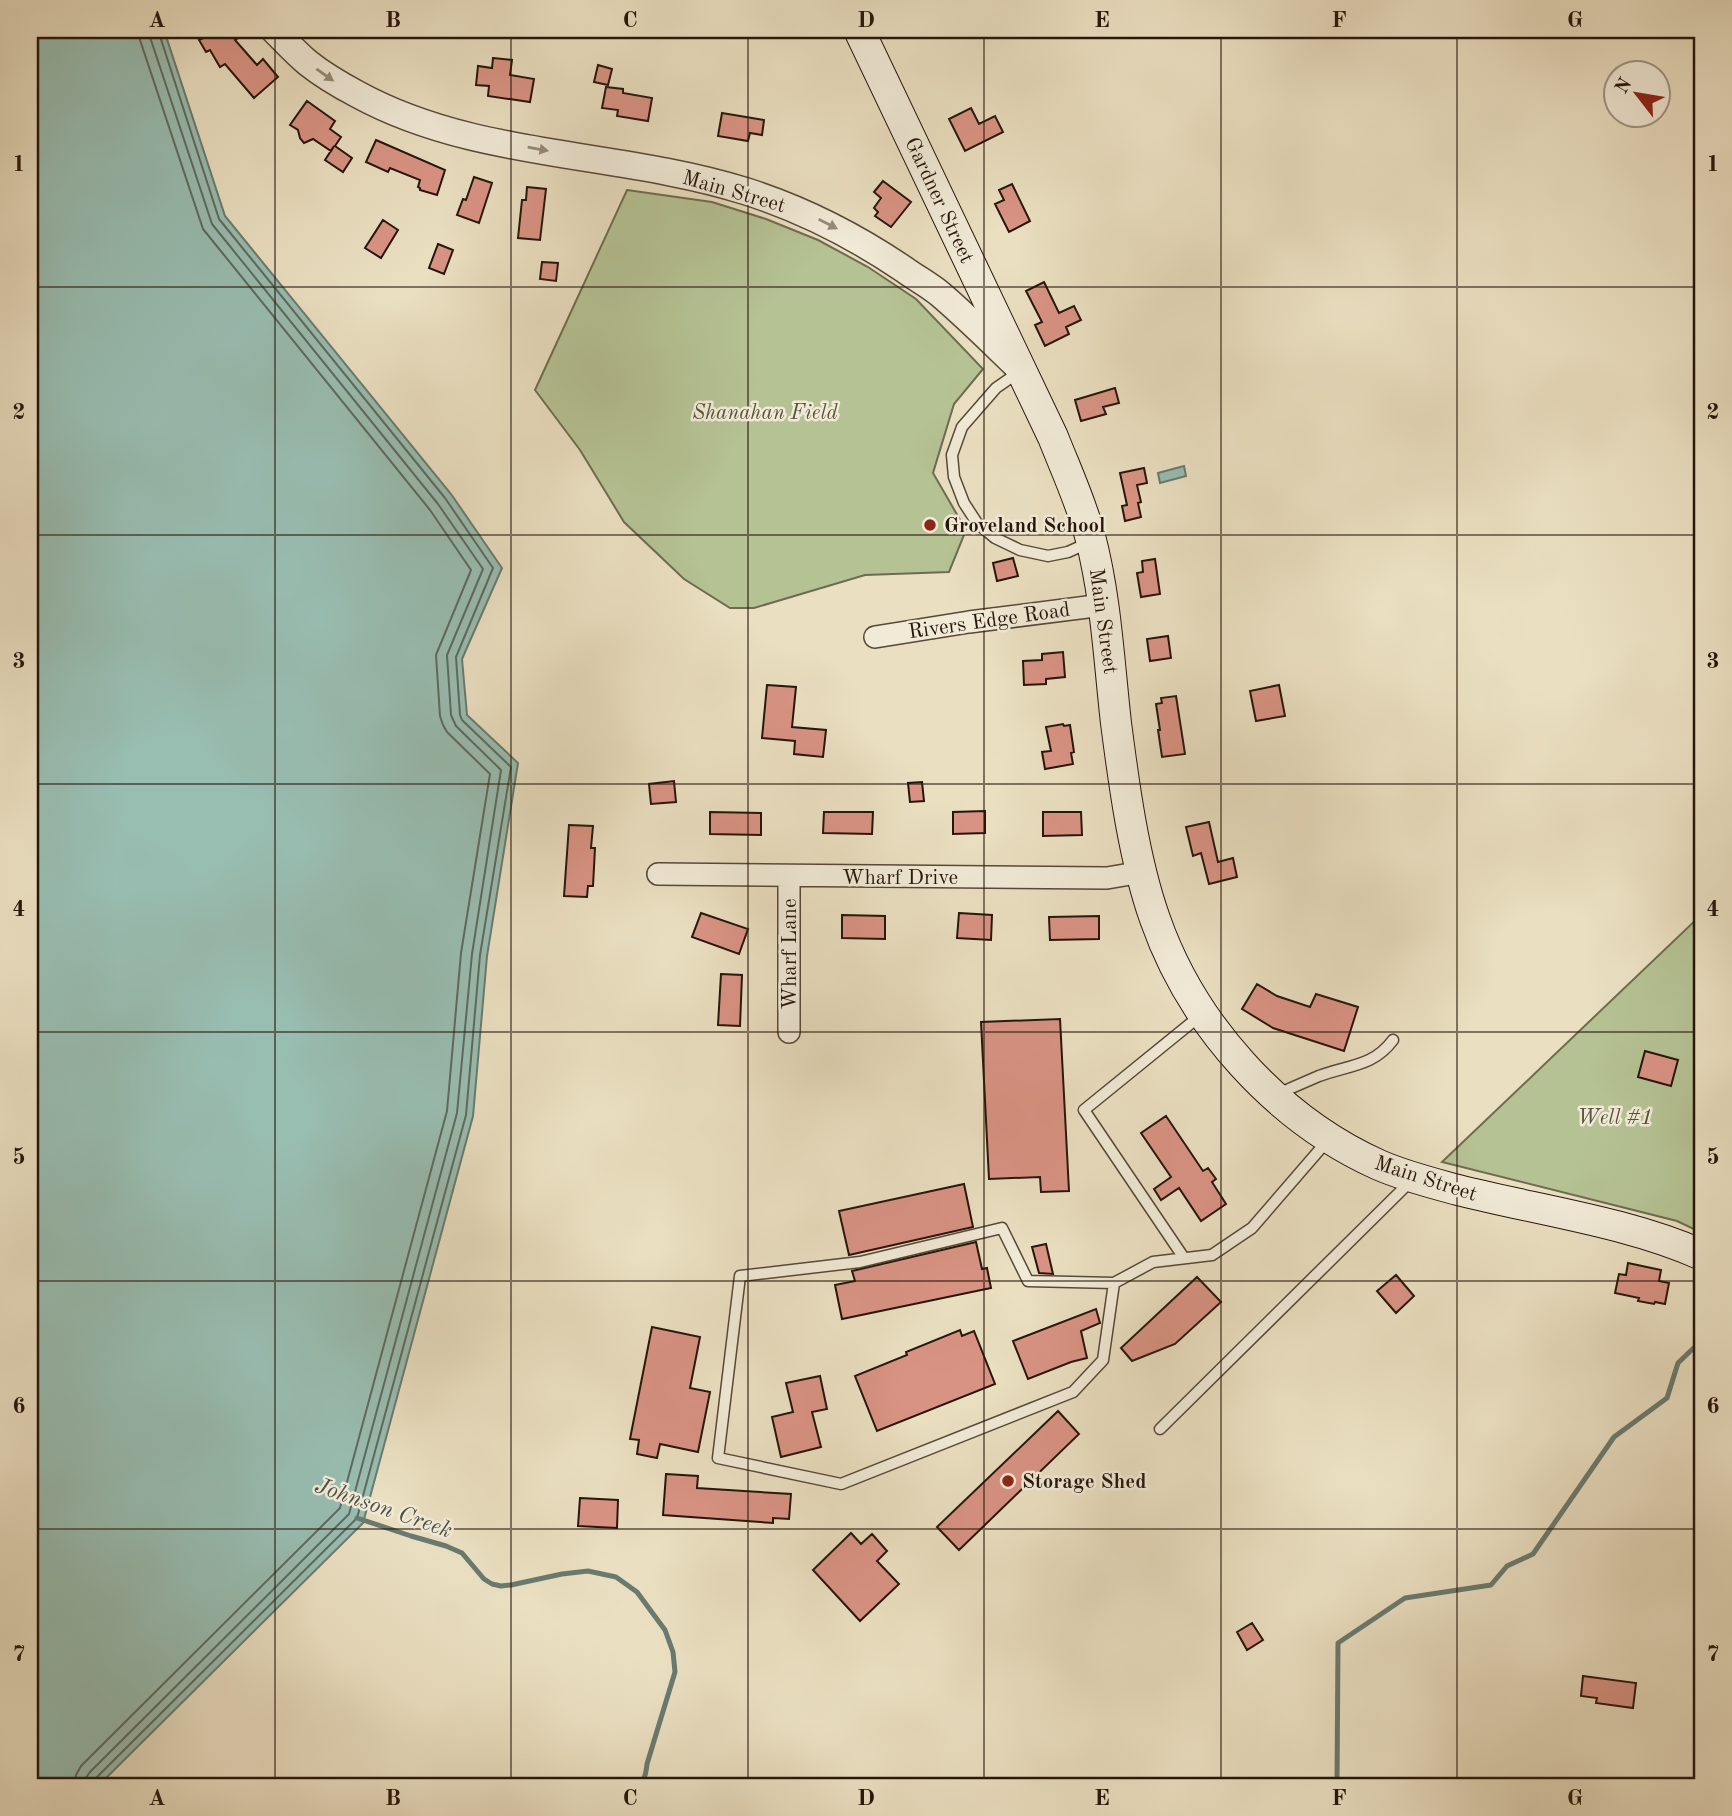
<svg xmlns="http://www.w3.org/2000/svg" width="1732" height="1816" viewBox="0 0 1732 1816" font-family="'Old Standard TT',serif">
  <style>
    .green { fill: #b5c294; stroke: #6e6c50; stroke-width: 2 }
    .water { fill: #98bdb1; stroke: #6a7a6f; stroke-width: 2 }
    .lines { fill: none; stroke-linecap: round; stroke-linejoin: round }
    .shore { stroke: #5f695e; stroke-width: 2 }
    .stream { stroke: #6a7a6f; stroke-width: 5 }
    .building { fill: #d99384; stroke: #26150b; stroke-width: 2 }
    .service-casing { stroke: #574838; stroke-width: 13 }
    .minor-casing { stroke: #574838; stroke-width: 24 }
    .tertiary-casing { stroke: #574838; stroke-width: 29 }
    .secondary-casing { stroke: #26150b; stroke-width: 32 }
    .service { stroke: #f1ead7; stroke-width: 10 }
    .minor { stroke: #f1ead7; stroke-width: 21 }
    .tertiary { stroke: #f1ead7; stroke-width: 26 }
    .secondary { stroke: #f1ead7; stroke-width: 30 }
    .oneway { fill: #968a7b }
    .grid { fill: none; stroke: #26150b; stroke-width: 2; stroke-opacity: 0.55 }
    .poi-dot { fill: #8f2418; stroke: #f1ead7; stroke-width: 2.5 }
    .labels { text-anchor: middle; stroke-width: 5; stroke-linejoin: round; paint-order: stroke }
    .street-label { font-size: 21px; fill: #26150b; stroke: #f1ead7 }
    .park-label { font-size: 21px; font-style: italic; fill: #58523b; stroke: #f1ead7 }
    .poi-label { font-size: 21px; font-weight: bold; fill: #26150b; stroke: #f1ead7; text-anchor: start }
    .water-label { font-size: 23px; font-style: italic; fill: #4e5045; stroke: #f1ead7 }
    .neatline { fill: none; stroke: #26150b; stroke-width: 2.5 }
    .grid-label { font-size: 23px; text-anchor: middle; font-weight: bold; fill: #26150b }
  </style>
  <rect width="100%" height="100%" fill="#eadfc1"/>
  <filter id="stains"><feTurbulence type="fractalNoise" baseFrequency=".00286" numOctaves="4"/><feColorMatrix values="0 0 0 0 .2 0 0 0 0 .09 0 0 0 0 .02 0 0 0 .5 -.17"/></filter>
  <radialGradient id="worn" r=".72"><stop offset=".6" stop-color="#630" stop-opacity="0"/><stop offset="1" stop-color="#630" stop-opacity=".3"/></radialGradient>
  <path class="green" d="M627,190l85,12 54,17 52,21 50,27 48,32 67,70 -29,35 -21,69 33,57 -17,42 -84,3 -111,33h-24l-46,-29 -60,-57 -44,-72 -45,-60z
    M1702,914v319l-25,-12 -235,-59z"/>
  <path class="water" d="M30,30h134l61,186 226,278 51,74 -40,91 5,56 51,48 -31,193 -14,160 -110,407 -265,263h-68z
    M1184,466l2,10 -26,7 -2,-10z"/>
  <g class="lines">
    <path class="shore" d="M74,1786l2,-11 5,-9 259,-258 107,-397 14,-158 29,-179 -43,-42 -4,-7 -3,-9 -4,-61 35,-85 -41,-60 -227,-281 -63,-189 -1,-10
      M84,1786l1,-7 5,-7 259,-258 108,-401 15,-159 29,-184 -45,-44 -5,-11 -4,-60 36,-86 -45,-65 -226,-280 -62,-187 -1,-7
      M93,1786l3,-8 261,-260 109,-403 14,-160 31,-188 -49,-47 -2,-5 -4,-58 37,-89 -48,-70 -226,-279 -61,-189"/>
    <path class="stream" d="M357,1518l54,18 35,10 16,7 22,26 8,5 9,2 10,-1 51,-11 26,-3 28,6 21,15 28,38 8,22 2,20 -28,92c-1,9 -2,16 -9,22
      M1337,1786l1,-143 67,-45 86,-13 16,-19 26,-12 81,-117 53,-39 11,-35 24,-23"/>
  </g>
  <path class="building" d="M203,30h49l-17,10 22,25 6,-6 15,18 -24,21 -29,-34 -5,3 -10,-17 -4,2 -7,-12 8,-4z
    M493,58l19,2 -2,15 24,4 -4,23 -42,-6 1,-10 -13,-1 2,-19 14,2z
    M598,65l14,4 -4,16 -14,-3z
    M606,87l17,2v4l29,5 -4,23 -31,-5 1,-6 -16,-2z
    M307,101l28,20 -5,8 11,8 -6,9 17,12 -9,14 -18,-12 9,-14 -3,5 -18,-12 -9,4 -4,-5 -2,-8 -8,-5z
    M971,108l8,16 16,-8 8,16 -38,19 -16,-32z
    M722,113l42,7 -2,15 -12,-2 -2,8 -30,-5z
    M376,140l69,30 -8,25 -17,-5v-2l-2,-1 2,-7 -30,-12 -2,4 -22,-10z
    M474,177l18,6 -13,40 -22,-8 6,-16 3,1z
    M883,181l28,21 -20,25 -16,-11 3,-4 -4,-4 7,-10 -7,-6z
    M1012,184l18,37 -21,11 -14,-28 9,-4 -5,-10z
    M527,187l19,2 -6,51 -22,-2 4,-38h4z
    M383,220l15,10 -17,28 -16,-10z
    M438,244l15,6 -9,24 -15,-6z
    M542,262l16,1 -2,18 -16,-2z
    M1044,282l15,31 15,-7 7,14 -15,7 3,7 -24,12 -10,-21 7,-3 -16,-31z
    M1115,388l4,15 -16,4 3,7 -25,7 -6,-21z
    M1144,468l3,15 -10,2 4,17 -3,1 3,14 -16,4 -3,-15 5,-1 -7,-32z
    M1013,558l5,18 -21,5 -4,-18z
    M1155,559l5,35 -19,3 -4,-24 6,-1 -1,-11z
    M1168,636l3,22 -21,3 -3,-22z
    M1063,652l2,25 -19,2v5l-22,1 -1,-24 19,-1v-6z
    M767,685l29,2 -4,40 34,3 -3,27 -29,-3 1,-13 -33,-3z
    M1279,685l6,31 -29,5 -6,-30z
    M1176,696l9,58 -23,3 -4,-27h2l-4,-26 6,-1 -1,-5z
    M1063,724l1,2 6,-1 4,27 -3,1 2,11 -28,5 -3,-17 9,-1 -5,-24z
    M674,781l2,21 -25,2 -2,-20z
    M922,782l2,19 -14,1 -2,-19z
    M985,811v22l-32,1v-22z
    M710,812l51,1v22l-51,-1z
    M824,812h49l-1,22 -49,-1z
    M1043,812h38l1,23 -39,1z
    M1209,822l9,40 15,-4 4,19 -28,7 -8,-31 -8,3 -7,-29z
    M569,825l24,1 -2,22h4l-2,38h-5l-1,11 -23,-1z
    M701,913l47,16 -9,25 -47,-17z
    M959,913l33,2 -1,25 -34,-2z
    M842,915l43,1v23l-43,-1z
    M1099,916v23l-49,1 -1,-23z
    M721,974l21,1 -2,51 -22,-1z
    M1257,984l20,12 33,11 6,-13 42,13 -14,44 -71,-23 -31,-19z
    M1060,1019l9,172 -28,1 -1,-15 -51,2 -8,-157z
    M1645,1051l33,9 -7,26 -33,-9z
    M1166,1116l37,55 5,-3 8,11 -4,3 14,22 -25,17 -22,-33 -18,12 -7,-11 17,-12 -30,-44z
    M964,1184l9,43 -124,28 -10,-44z
    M976,1242l6,27 5,-1 4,20 -149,31 -7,-34 20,-4 -3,-10z
    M1046,1244l7,30 -14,-1 -7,-26z
    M1628,1263l33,7 -2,11 10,2 -4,21 -10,-2 -1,2 -16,-3 1,-3 -24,-5 4,-19 7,1z
    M1396,1275l18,21 -18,17 -19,-22z
    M1197,1277l24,25 -46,42 -43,17 -11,-13z
    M1096,1309l4,14 -19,8 6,27 -16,4 -43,17 -15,-38z
    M652,1327l48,10 -10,51 20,4 -12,60 -38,-8 -3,14 -20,-4 2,-14 -9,-1z
    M960,1330l2,6 12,-5 21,53 -118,47 -22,-55 52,-21 -1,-3z
    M820,1376l7,33 -15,3 9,35 -40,10 -9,-40 21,-5 -7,-29z
    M1058,1411l21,23 -120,116 -22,-23z
    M666,1474l32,2 -1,12 94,6 -2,25 -16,-1v5l-110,-8z
    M580,1498l38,2 -1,28 -39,-2z
    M851,1533l10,11 11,-10 15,17 -10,10 22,23 -39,37 -47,-51z
    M1252,1623l11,17 -16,10 -10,-18z
    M1583,1676l53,7 -3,25 -37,-5 1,-5 -16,-2z"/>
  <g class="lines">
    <g class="service-casing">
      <path id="service" d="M1019,372l-23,16 -34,39 -10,28 2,22 10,26 13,20 18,15 25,12 28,6 20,-4 20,-9
        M1278,1094c13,-6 27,-12 41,-18 29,-11 54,-9 74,-36
        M1184,1258l-100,-148 117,-95
        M1114,1283l-86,-2 -26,-53 -142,34 -120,14 -22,182 123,26 232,-92 30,-32 11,-77 39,-21 59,-7 40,-27 76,-88
        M1160,1429l253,-250"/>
    </g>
    <g class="minor-casing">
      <path id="minor" d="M875,637l94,-15 134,-17
        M658,874l449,4 35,-6
        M789,1032v-156"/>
    </g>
    <g class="tertiary-casing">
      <path id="tertiary" d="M274,30c11,11 22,23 34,33 15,12 32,22 49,31 118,65 261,57 388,97 57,18 110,45 160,79 11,8 24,15 35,24 27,23 52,48 77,72"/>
    </g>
    <g class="secondary-casing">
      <path id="secondary" d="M859,30l194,407c13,33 28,65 37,99 16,61 19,125 26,187 8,62 18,137 39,196 37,106 122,200 224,246 25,11 53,18 79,25 79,20 170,32 244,65"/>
    </g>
    <use href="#service" class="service"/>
    <use href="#minor" class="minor"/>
    <use href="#tertiary" class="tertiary"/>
    <use href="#secondary" class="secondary"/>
  </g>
  <defs><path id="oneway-solid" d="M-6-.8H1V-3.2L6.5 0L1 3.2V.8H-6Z" transform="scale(1.75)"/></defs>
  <g class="oneway">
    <use href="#oneway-solid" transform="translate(325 75) rotate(35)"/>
    <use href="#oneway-solid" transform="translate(538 149) rotate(10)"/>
    <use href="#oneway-solid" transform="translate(828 224) rotate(27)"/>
  </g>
  <path class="grid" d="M275,30v1756M511,30v1756M748,30v1756M984,30v1756M1221,30v1756M1457,30v1756M30,287h1672M30,535h1672M30,784h1672M30,1032h1672M30,1281h1672M30,1529h1672"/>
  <g class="poi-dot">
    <circle cx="930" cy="525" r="7"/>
    <circle cx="1008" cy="1481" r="7"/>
  </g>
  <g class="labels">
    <g class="street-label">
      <text transform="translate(734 191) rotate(16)" y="7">Main Street</text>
      <text transform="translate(940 200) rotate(65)" y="7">Gardner Street</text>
      <text transform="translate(989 620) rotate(-8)" y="7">Rivers Edge Road</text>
      <text transform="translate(1104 621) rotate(82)" y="7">Main Street</text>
      <text x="900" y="884">Wharf Drive</text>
      <text transform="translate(789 954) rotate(-90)" y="7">Wharf Lane</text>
      <text transform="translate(1426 1178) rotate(18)" y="7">Main Street</text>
    </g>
    <g class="park-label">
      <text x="765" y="419">Shanahan Field</text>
      <text x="1615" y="1124">Well #1</text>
    </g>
    <g class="poi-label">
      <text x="944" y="532">Groveland School</text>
      <text x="1022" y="1488">Storage Shed</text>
    </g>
    <g class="water-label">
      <text transform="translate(384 1507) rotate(19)" y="8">Johnson Creek</text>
    </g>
  </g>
  <rect width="1732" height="1816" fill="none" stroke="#eadfc1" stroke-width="77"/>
  <g transform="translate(1637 94) rotate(301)"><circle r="33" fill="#f1ead7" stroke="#a09585" stroke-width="2"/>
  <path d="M0-5L12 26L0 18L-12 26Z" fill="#8f2418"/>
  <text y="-10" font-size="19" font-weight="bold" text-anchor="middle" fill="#26150b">N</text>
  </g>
  <rect x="38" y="38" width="1656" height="1740" class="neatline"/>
  <g class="grid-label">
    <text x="157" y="27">A</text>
    <text x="393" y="27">B</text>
    <text x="630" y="27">C</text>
    <text x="866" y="27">D</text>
    <text x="1102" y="27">E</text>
    <text x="1339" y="27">F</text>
    <text x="1575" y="27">G</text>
    <text x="19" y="171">1</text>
    <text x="1713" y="171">1</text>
    <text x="19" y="419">2</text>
    <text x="1713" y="419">2</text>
    <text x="19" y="668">3</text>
    <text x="1713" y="668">3</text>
    <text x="19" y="916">4</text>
    <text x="1713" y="916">4</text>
    <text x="19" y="1164">5</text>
    <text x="1713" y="1164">5</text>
    <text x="19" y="1413">6</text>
    <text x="1713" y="1413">6</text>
    <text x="19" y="1661">7</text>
    <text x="1713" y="1661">7</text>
    <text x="157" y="1805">A</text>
    <text x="393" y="1805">B</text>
    <text x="630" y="1805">C</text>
    <text x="866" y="1805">D</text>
    <text x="1102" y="1805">E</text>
    <text x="1339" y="1805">F</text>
    <text x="1575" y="1805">G</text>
  </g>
  <rect width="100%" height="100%" filter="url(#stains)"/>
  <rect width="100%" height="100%" fill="url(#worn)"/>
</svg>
